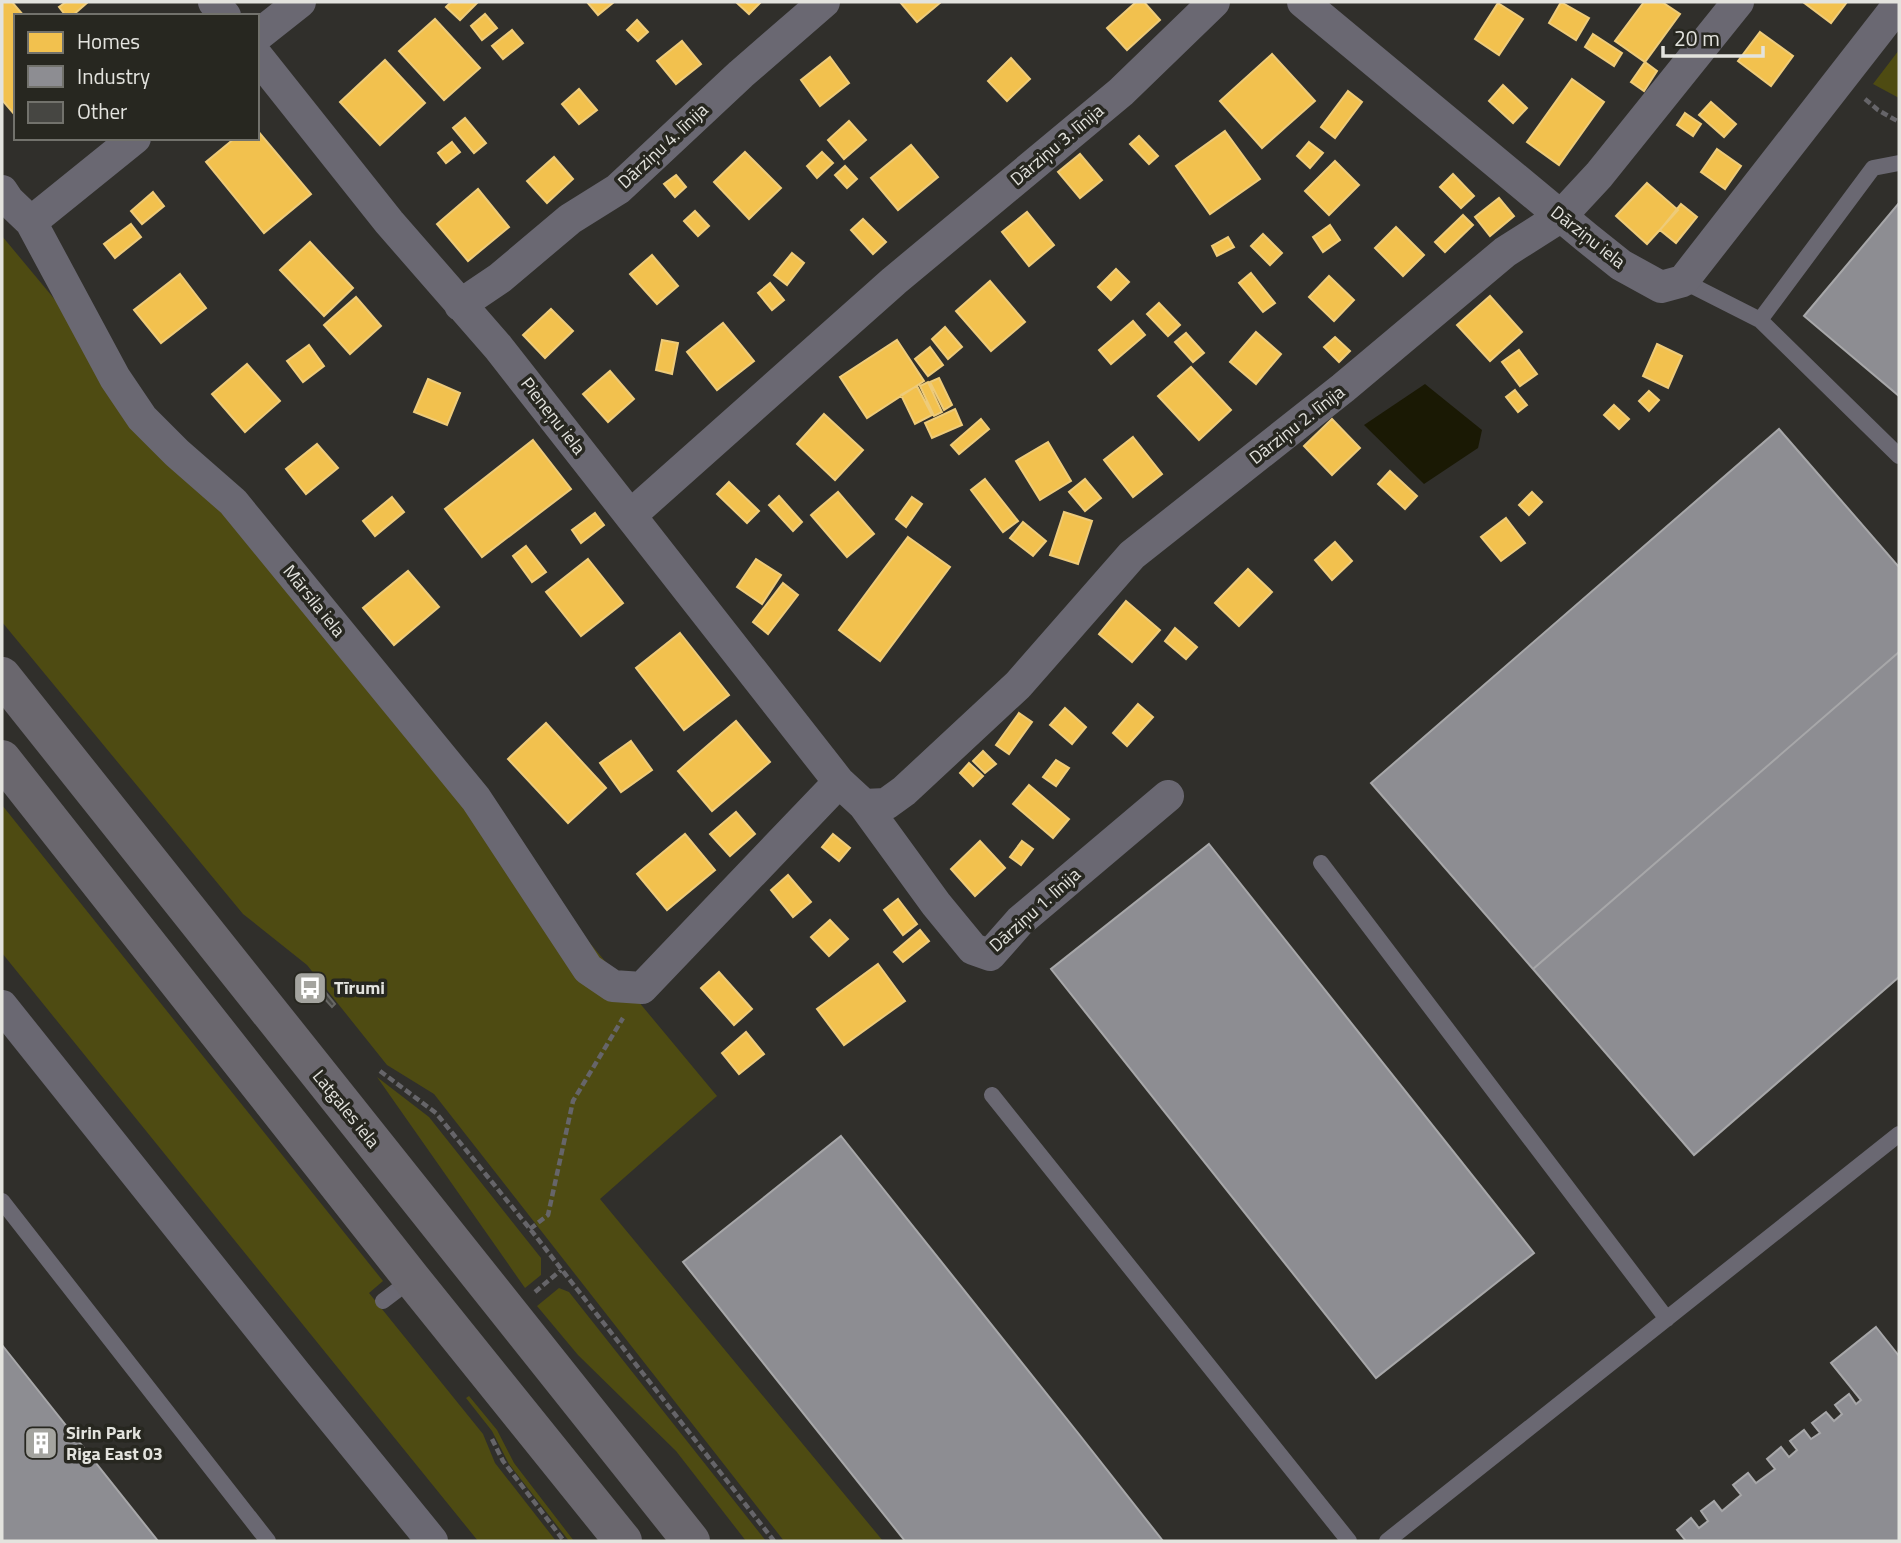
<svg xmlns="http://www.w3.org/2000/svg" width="1901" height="1543" viewBox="0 0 1901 1543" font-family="'Titillium Web',sans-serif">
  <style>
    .green { fill: #4e4b12 }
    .water { fill: #1a1904 }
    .homes { fill: #f2c14e; stroke: #eecb79; stroke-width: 2 }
    .industry { fill: #8d8d92; stroke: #a7a7a9; stroke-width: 2 }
    .building { fill: #464642; stroke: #676764; stroke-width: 2 }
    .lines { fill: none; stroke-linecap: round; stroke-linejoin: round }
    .path { stroke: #666569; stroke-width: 4.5; stroke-dasharray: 7 3.5; stroke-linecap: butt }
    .service { stroke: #6a6872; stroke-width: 16 }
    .minor { stroke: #6a6872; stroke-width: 32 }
    .trunk { stroke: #6a676e; stroke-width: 38 }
    .labels { text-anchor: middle; stroke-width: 7; stroke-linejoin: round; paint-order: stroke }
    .street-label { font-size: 18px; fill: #e3e3de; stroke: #272720 }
    .poi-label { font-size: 18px; font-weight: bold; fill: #e3e3de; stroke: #272720; text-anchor: start }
  </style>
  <rect width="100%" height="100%" fill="#302f2b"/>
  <path class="green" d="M1899,50v48l-26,-14z
    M2,236l715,860 -117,103 283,342h-99l-350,-447 -47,-29 -80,-100 -64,-51 -241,-292z
    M2,805l381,476 -14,12 114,141 12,29 61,78h-78l-476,-588z
    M377,1077l52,40 112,141v17l-16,13z
    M559,1288l10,4 197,249h-20l-70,-90 -98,-96 -41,-49z
    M469,1396l28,34 17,33 60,78h-5l-60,-77 -17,-33 -26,-33z"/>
  <path class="water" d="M1425,384l57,46 -4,18 -54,36 -60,-59z"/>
  <path class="homes" d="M2,2h10l12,14h-8l-1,99 -13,-15z
    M66,2h22l-16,14h-6l-7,-9z
    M451,2h27l-18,18 -14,-13z
    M587,2h27l-16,13z
    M736,2h25l-12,12z
    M900,2h41l-24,20z
    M1136,2h8l16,18 -33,30 -20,-22z
    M1561,2l28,16 -13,22 -27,-17z
    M1644,2h18l18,12 -35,48 -30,-21z
    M1803,2h44l-16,21z
    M1498,3l25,16 -24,36 -24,-16z
    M485,14l12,14 -15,12 -11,-14z
    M435,19l45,49 -36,32 -45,-49z
    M637,20l11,12 -10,9 -11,-11z
    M512,30l11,13 -20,16 -11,-13z
    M1760,32l33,24 -22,30 -33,-25z
    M1593,34l29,19 -8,13 -29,-19z
    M682,41l19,23 -25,20 -19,-23z
    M1272,54l43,47 -53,47 -42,-47z
    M830,57l19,26 -29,23 -19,-26z
    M1011,58l19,21 -23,22 -19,-20z
    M385,60l40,43 -45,42 -40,-43z
    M1645,62l12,9 -13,20 -13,-9z
    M1572,79l32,23 -45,63 -32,-23z
    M1503,85l24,23 -14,15 -24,-22z
    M579,89l18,21 -18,14 -17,-20z
    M1348,91l14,11 -27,36 -14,-11z
    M1711,102l25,22 -12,13 -25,-22z
    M1685,113l16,11 -8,12 -16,-11z
    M465,118l21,25 -12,10 -21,-25z
    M849,121l17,19 -22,19 -16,-19z
    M257,130l54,64 -47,39 -58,-71 29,-24h22z
    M1225,131l35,48 -50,35 -34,-48z
    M1139,136l19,20 -9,8 -19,-20z
    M452,142l8,10 -14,11 -8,-10z
    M1309,142l14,11 -13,15 -13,-12z
    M911,145l27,32 -40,33 -27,-32z
    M1717,149l24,17 -16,23 -24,-17z
    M745,152l36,36 -32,31 -35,-37z
    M822,152l11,11 -16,15 -10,-12z
    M1080,154l22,26 -22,18 -22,-26z
    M554,157l19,22 -26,24 -20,-22z
    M1335,161l24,24 -30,30 -24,-24z
    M845,166l12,13 -10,9 -12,-13z
    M1453,174l21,22 -13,12 -21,-21z
    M676,175l10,12 -11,10 -11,-13z
    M1647,183l31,27 -31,34 -31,-28z
    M478,189l31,38 -41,34 -31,-37z
    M153,192l11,14 -22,18 -11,-13z
    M1499,198l15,18 -24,20 -15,-19z
    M1681,204l16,13 -21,26 -16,-13z
    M695,211l14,15 -11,10 -14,-15z
    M1027,212l27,33 -25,21 -27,-34z
    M1463,215l10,10 -28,27 -10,-10z
    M863,219l23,23 -13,12 -22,-24z
    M131,224l10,13 -26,21 -11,-14z
    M1330,225l10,15 -17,12 -10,-15z
    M1396,227l28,28 -21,21 -28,-28z
    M1263,234l19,19 -12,12 -19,-19z
    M1228,237l6,10 -17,9 -5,-10z
    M310,242l43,46 -29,28 -44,-46z
    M792,253l12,10 -17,22 -13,-10z
    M652,255l26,31 -21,18 -27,-30z
    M1116,269l13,13 -18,18 -13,-13z
    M1251,273l24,30 -12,9 -24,-29z
    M180,274l26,34 -45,35 -27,-33z
    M1329,276l25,24 -20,21 -25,-24z
    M990,281l35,41 -34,29 -35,-40z
    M770,283l14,17 -12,10 -14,-17z
    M1490,296l32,36 -32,29 -33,-36z
    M356,297l25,29 -31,28 -26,-29z
    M1159,303l21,22 -12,11 -21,-22z
    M551,309l22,22 -28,27 -22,-23z
    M1133,321l12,14 -34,29 -12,-14z
    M723,323l31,38 -37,29 -30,-38z
    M945,327l17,20 -14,12 -16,-20z
    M1256,332l25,22 -25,30 -26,-22z
    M1186,333l18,20 -11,9 -18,-20z
    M1335,337l15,14 -11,11 -15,-15z
    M662,340l16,3 -6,31 -16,-4z
    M897,340l27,41 -57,37 -27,-41z
    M1657,344l25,12 -14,32 -25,-12z
    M309,345l15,21 -21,16 -16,-21z
    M930,347l13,18 -15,11 -13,-17z
    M1519,350l18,24 -17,12 -18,-24z
    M247,364l33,37 -35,31 -33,-38z
    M1191,367l40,43 -32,30 -41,-44z
    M610,371l24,28 -26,23 -25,-28z
    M939,378l13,27 -8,5 -14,-28z
    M428,379l32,14 -13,32 -33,-13z
    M928,382l14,30 -8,4 -14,-30z
    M917,386l15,29 -17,9 -14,-29z
    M1515,390l12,15 -9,7 -12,-15z
    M1649,391l10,9 -10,11 -10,-10z
    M1614,405l15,14 -10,10 -15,-14z
    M955,409l7,16 -30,13 -7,-15z
    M824,414l39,36 -28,30 -38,-36z
    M981,419l8,10 -30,25 -8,-9z
    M1332,419l28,29 -28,27 -28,-29z
    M1133,437l29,37 -29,23 -29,-37z
    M533,440l38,49 -89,68 -37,-48z
    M1048,442l23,39 -31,19 -24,-39z
    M317,444l21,24 -32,26 -20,-25z
    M1390,471l27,25 -12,13 -27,-25z
    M985,479l33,42 -15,11 -32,-42z
    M1085,479l16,19 -16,13 -16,-19z
    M729,482l30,29 -12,12 -30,-29z
    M838,492l36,42 -27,23 -36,-42z
    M1532,492l10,10 -13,13 -10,-10z
    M779,496l23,26 -9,9 -24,-26z
    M392,497l12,15 -29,24 -12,-15z
    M912,497l10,7 -16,23 -10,-8z
    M1064,512l28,9 -14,43 -28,-9z
    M595,513l9,12 -23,18 -9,-13z
    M1506,518l19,25 -24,18 -20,-24z
    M1023,522l23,19 -13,15 -23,-18z
    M908,537l42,30 -70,94 -41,-31z
    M1335,542l17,19 -20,19 -17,-20z
    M526,546l20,26 -14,10 -19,-26z
    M588,559l35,44 -42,33 -35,-44z
    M756,559l25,16 -19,29 -25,-17z
    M1248,569l24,23 -33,34 -24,-23z
    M408,571l31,36 -45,38 -31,-37z
    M783,583l15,12 -30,39 -15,-12z
    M1126,601l34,29 -28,32 -33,-28z
    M1175,628l22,19 -11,12 -21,-18z
    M680,633l49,62 -45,35 -48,-62z
    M1138,704l15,13 -26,29 -14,-13z
    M1065,708l21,19 -14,17 -22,-19z
    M1019,713l13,9 -23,32 -13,-9z
    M736,721l34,41 -58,49 -34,-40z
    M546,723l60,65 -38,35 -60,-64z
    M631,741l21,29 -31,22 -21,-29z
    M983,751l13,13 -11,9 -12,-12z
    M1056,760l13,8 -13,18 -13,-9z
    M969,763l14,13 -10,10 -13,-13z
    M1029,785l40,34 -16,19 -40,-34z
    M736,812l19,22 -25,22 -20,-22z
    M685,834l30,36 -48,40 -30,-36z
    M833,834l17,14 -11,13 -17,-14z
    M980,841l25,27 -30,28 -24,-27z
    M1022,841l11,8 -12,16 -11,-8z
    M788,875l23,27 -18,15 -22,-27z
    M898,899l19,25 -14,11 -19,-25z
    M830,920l18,19 -19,17 -18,-19z
    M920,930l9,11 -26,21 -9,-10z
    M878,964l27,37 -61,44 -27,-36z
    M719,972l33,37 -18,16 -33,-37z
    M746,1032l18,22 -25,20 -17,-21z"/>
  <path class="industry" d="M1899,203v193l-95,-80z
    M1779,429l120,138v85l-366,317 -162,-186z
    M1899,652v325l-205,178 -161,-186z
    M1209,844l325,409 -158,125 -325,-409z
    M841,1136l237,297 85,108h-258l-222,-279z
    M1876,1327l23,29v185h-216l2,-1 -8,-10 14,-12 8,10 9,-7 -7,-10 13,-10 8,10 19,-16 -8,-10 15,-12 8,10 19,-14 -8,-10 14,-12 8,10 8,-7 -7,-9 14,-11 7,9 9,-6 -8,-10 14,-11 8,9 8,-7 -7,-9 14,-11 7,10 5,-4 -30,-37z
    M2,1345l156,196h-156z"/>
  <path class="building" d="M326,993l9,11 -3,3 -10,-11z"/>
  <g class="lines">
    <path class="path" d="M1865,99l13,11 21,12
      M380,1071l56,42 94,116 244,312
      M530,1229l18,-14 25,-114 50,-83
      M535,1292l26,-22
      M492,1439l11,22 61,80"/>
    <path class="service" d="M1683,281l77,39 139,136
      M1760,320l113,-152 26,-5
      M1321,863l346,456
      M992,1095l357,446
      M2,1201l266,340
      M383,1301l29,-22
      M1387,1541l512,-407"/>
    <path class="minor" d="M214,2l11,14
      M1303,2l283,235 35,28 40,22 22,-6 216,-277
      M257,36l43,-34
      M257,56l132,166 109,125 341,435 25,23 22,-1 18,-13 114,-106 114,-130 211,-167 162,-136 55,-35 39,-42 139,-173
      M2,191l6,9 23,22 84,156 27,40 35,35 56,49 243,297 112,170 25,17 29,2 197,-206
      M31,222l104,-84
      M460,305l40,-27 70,-59 48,-30 123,-115 83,-72
      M631,515l263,-234 227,-189 93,-90
      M864,805l72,99 37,45 17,6 30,-34 148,-125
      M2,1006l294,368 136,167"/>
    <path class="trunk" d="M2,676l689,865
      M2,759l410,520 211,262"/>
  </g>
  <defs>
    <g id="bus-square" transform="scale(1.75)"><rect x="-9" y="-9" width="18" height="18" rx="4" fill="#a4a49f" stroke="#272720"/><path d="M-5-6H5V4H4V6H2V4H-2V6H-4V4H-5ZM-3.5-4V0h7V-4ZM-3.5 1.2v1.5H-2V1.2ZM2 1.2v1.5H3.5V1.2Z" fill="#fff"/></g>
    <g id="building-square" transform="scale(1.75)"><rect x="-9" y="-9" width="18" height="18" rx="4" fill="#a4a49f" stroke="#272720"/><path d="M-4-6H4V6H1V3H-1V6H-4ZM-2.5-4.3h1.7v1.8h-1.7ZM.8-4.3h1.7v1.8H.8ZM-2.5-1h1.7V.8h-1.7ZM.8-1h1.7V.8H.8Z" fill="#fff"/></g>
  </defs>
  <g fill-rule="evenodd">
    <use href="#bus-square" x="310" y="988"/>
    <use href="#building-square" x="41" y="1443"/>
  </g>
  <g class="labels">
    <g class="street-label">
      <text transform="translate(1057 145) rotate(-40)" y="6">Dārziņu 3. līnija</text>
      <text transform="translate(663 146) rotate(-43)" y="6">Dārziņu 4. līnija</text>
      <text transform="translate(1588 237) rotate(38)" y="6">Dārziņu iela</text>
      <text transform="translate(553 416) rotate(52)" y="6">Pieneņu iela</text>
      <text transform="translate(1297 425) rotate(-38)" y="6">Dārziņu 2. līnija</text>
      <text transform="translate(314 601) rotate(51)" y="6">Mārsila iela</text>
      <text transform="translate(1035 910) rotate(-42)" y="6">Dārziņu 1. līnija</text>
      <text transform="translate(346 1109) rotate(51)" y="6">Latgales iela</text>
    </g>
    <g class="poi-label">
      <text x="334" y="994">Tīrumi</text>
      <text x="66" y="1439">Sirin Park<tspan x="66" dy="21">Riga East 03</tspan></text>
    </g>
  </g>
  <rect width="1901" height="1543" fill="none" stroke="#e3e3de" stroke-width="7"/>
  <rect x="14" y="14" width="245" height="126" fill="#272720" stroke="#72726c" stroke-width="2"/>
  <rect x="28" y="32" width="35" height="21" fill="#f2c14e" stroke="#72726c" stroke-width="2"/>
  <text x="77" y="49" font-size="21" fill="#e3e3de">Homes</text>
  <rect x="28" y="66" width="35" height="21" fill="#8d8d92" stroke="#72726c" stroke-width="2"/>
  <text x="77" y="84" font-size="21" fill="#e3e3de">Industry</text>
  <rect x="28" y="102" width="35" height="21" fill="#464642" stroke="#72726c" stroke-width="2"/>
  <text x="77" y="119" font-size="21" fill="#e3e3de">Other</text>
  <path d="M1663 46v10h100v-10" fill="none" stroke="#e3e3de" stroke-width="3.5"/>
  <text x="1674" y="46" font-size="21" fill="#e3e3de" stroke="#272720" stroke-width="5" paint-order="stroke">20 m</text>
</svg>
